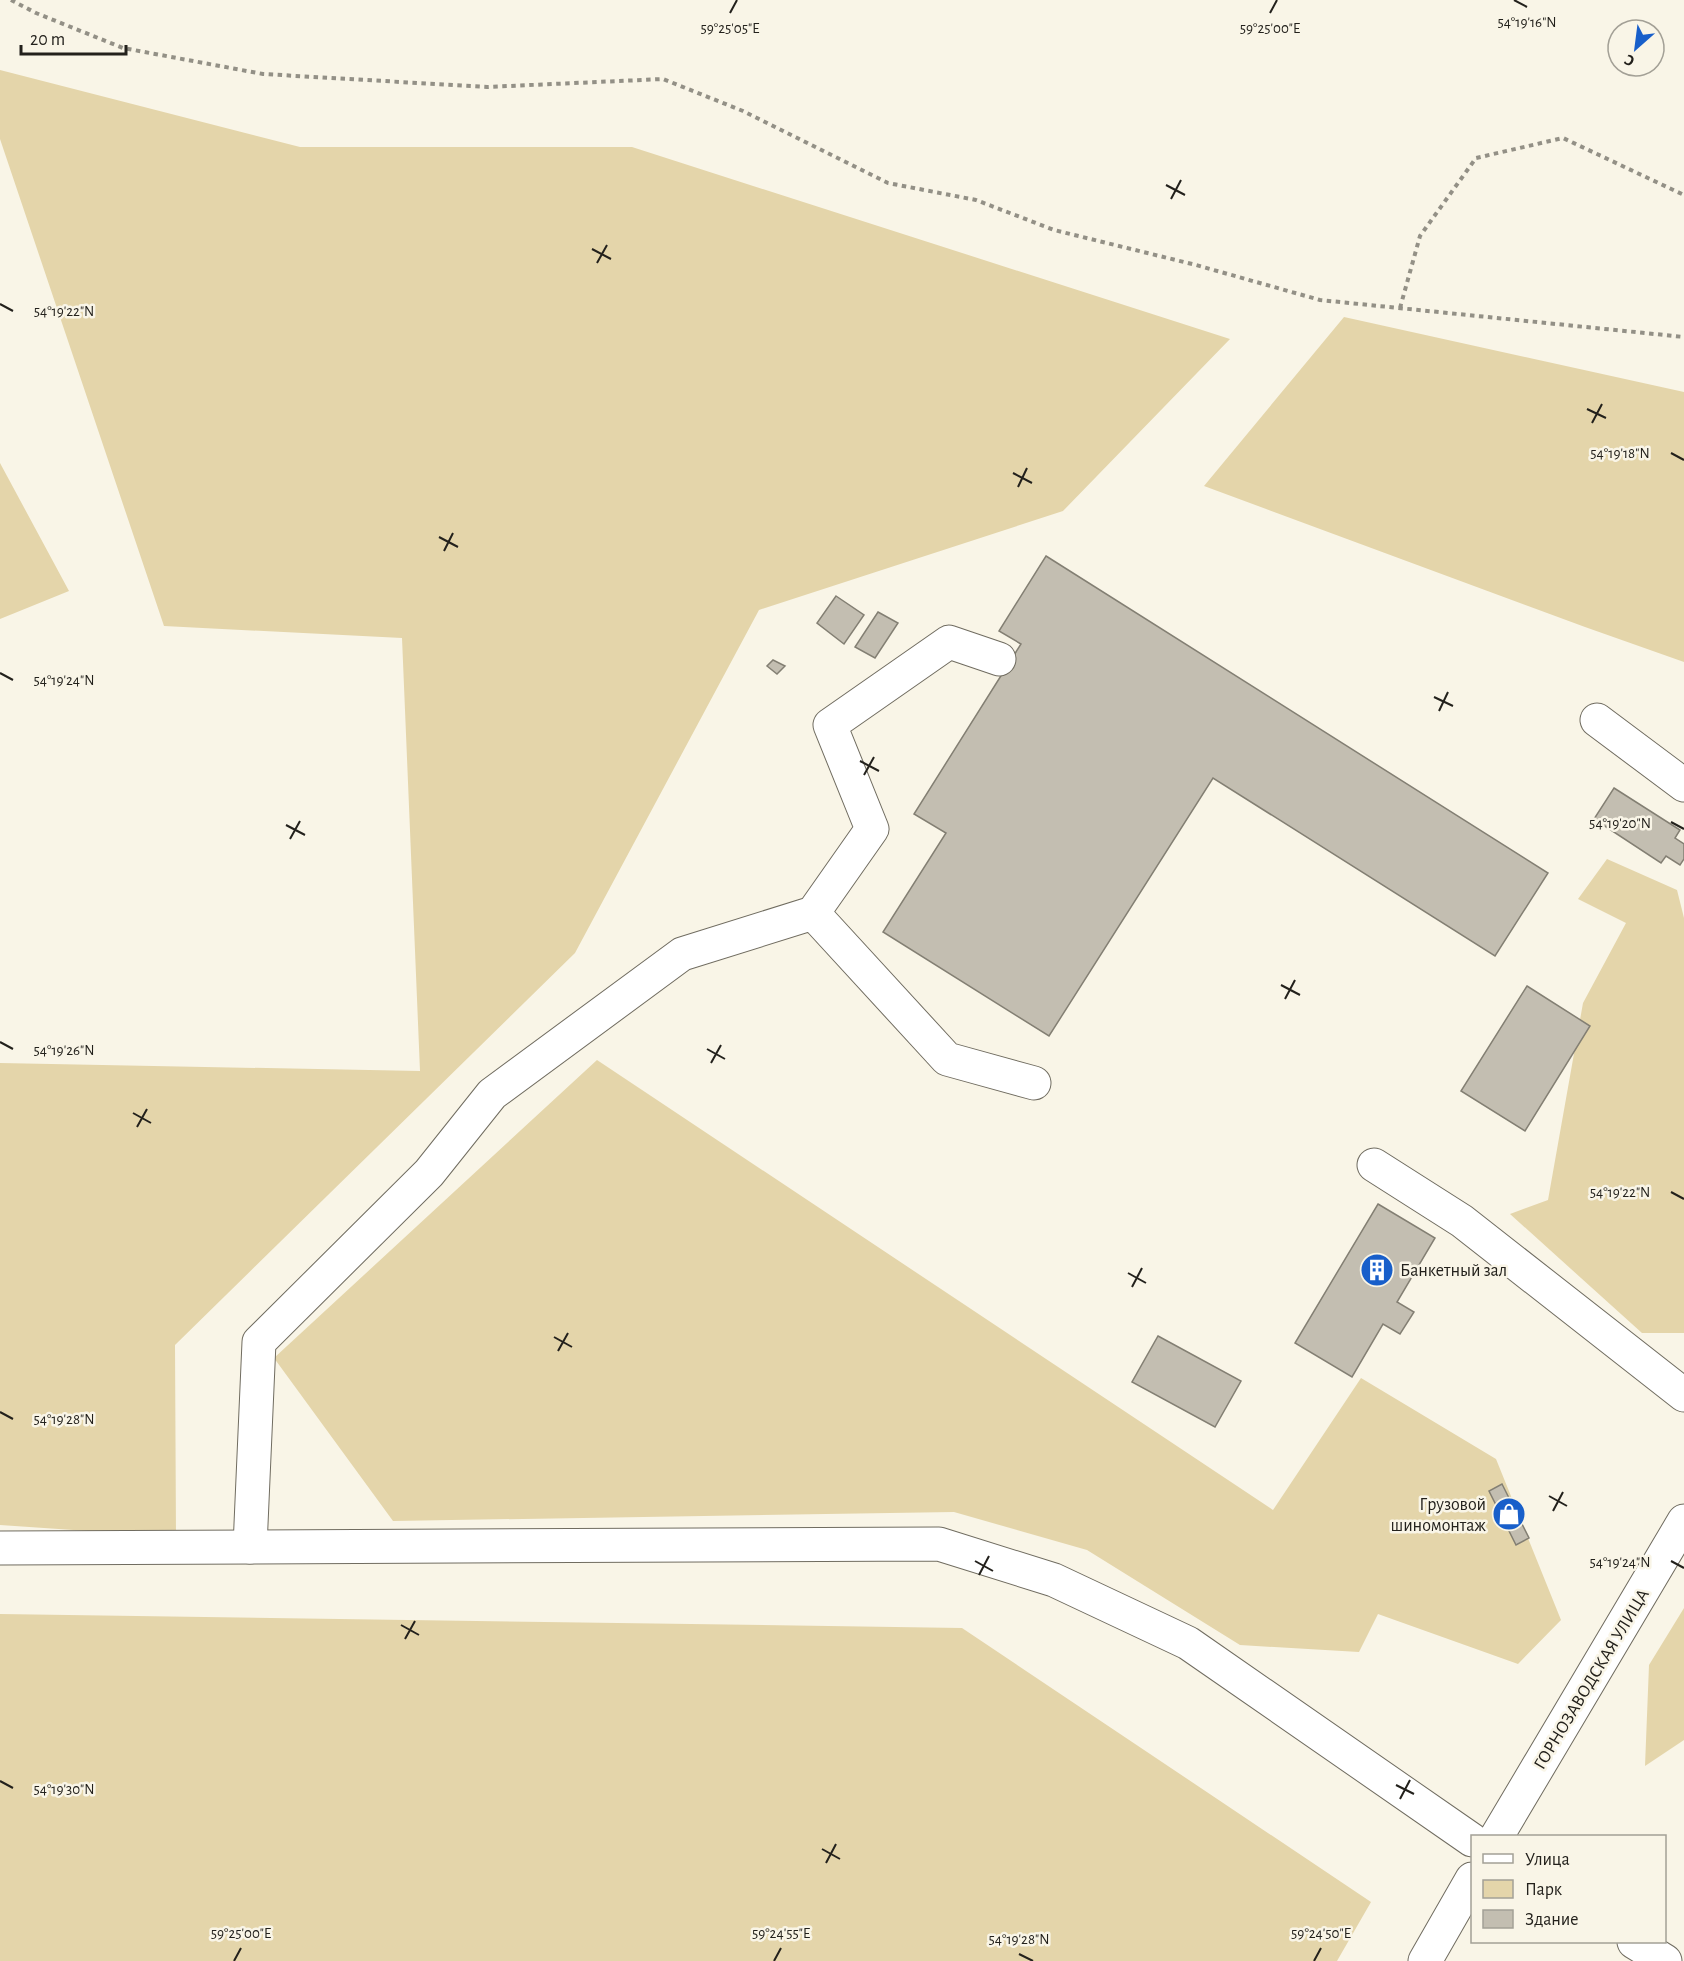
<svg xmlns="http://www.w3.org/2000/svg" width="1684" height="1961" viewBox="0 0 1684 1961" font-family="'Alegreya Sans',sans-serif">
  <style>
    .green { fill: #e4d5aa }
    .building { fill: #c3beb1; stroke: #837f73; stroke-width: 1.5 }
    .lines { fill: none; stroke-linecap: round; stroke-linejoin: round }
    .minor-casing { stroke: #706c60; stroke-width: 35 }
    .major-casing { stroke: #706c60; stroke-width: 35 }
    .path { stroke: #939086; stroke-width: 4; stroke-dasharray: 4.5 4.5; stroke-linecap: butt }
    .minor { stroke: #fff; stroke-width: 33 }
    .major { stroke: #fff; stroke-width: 33 }
    .ticks { fill: none; stroke: #23211c; stroke-width: 2 }
    .labels { text-anchor: middle; stroke-width: 5; stroke-linejoin: round; paint-order: stroke }
    .poi-label { font-size: 18px; fill: #23211c; stroke: #f9f5e7; text-anchor: start }
    .street-label { font-size: 18px; fill: #23211c; stroke: #f9f5e7 }
    .ticks-label { font-size: 15px; text-anchor: middle; fill: #23211c; stroke: #f9f5e7; stroke-width: 5; stroke-linejoin: round; paint-order: stroke }
  </style>
  <rect width="100%" height="100%" fill="#f9f5e7"/>
  <path class="green" d="M0,70l300,77h332l598,192 -167,172 -304,99 -184,343 -400,392 1,192 -176,-12v-462l420,8 -18,-433 -238,-12 -164,-487z
    M1344,317l340,75v270l-99,-35 -381,-141z
    M0,463l69,128 -69,28z
    M1607,859l70,31 7,28v415h-42l-132,-119 38,-14 35,-197 43,-80 -48,-24z
    M597,1060l676,450 88,-132 135,81 65,161 -43,44 -140,-50 -19,38 -119,-7 -153,-95 -133,-38 -561,9 -119,-163z
    M1684,1608v132l-39,26 4,-101z
    M0,1614l962,14 409,274 -34,59h-1337z"/>
  <path class="building" d="M1046,556l502,317 -53,83 -282,-178 -164,258 -166,-104 63,-99 -32,-19 107,-170 -22,-13z
    M836,596l28,19 -20,29 -27,-21z
    M878,612l20,11 -23,35 -20,-11z
    M773,660l12,6 -8,8 -10,-8z
    M1614,788l66,42 -5,8 9,6v15l-4,6 -14,-9 -5,7 -67,-44z
    M1527,986l63,40 -65,105 -64,-40z
    M1378,1204l57,34 -38,64 17,10 -14,22 -17,-10 -31,53 -57,-34z
    M1158,1336l83,45 -26,46 -83,-45z
    M1502,1484l27,54 -13,7 -27,-54z"/>
  <g class="lines">
    <g class="minor-casing">
      <path id="minor" d="M999,659l-50,-17 -119,83 42,104 -59,84 134,146 87,24
        M1597,720l87,65
        M1374,1165l88,56 222,174
        M250,1547l9,-205 170,-169 63,-79 190,-140 131,-41"/>
    </g>
    <g class="major-casing">
      <path id="major" d="M0,1548l939,-4 115,36 134,63 284,197
        M1497,1836l187,-315
        M1634,1942l31,19
        M1425,1961l47,-82"/>
    </g>
    <path class="path" d="M11,0l25,13 87,35 140,26 224,13 176,-8 80,32 145,72 88,17 78,30 142,35 124,35 364,37
      M1400,308l20,-72 56,-78 87,-20 121,57"/>
    <use href="#minor" class="minor"/>
    <use href="#major" class="major"/>
  </g>
  <path class="ticks" d="M1514,0l13,7M730,13l7,-13M1270,13l7,-13M1166,185l19,10M1171,199l10,-19M592,249l19,10M597,263l10,-18M0,304l13,7M1587,409l19,9M1592,423l10,-19M1671,453l13,7M1013,473l19,10M1018,487l9,-19M439,537l19,10M444,551l9,-18M0,673l13,7M1434,697l19,9M1439,711l9,-19M860,761l19,10M864,775l10,-18M1671,822l13,7M286,825l19,10M290,839l10,-18M1281,985l19,10M1285,999l10,-19M0,1042l13,7M707,1049l18,10M711,1063l10,-18M133,1113l18,10M137,1127l10,-18M1671,1192l13,7M1128,1273l18,10M1132,1287l10,-19M554,1337l18,10M558,1351l10,-18M0,1412l13,7M1549,1496l18,10M1553,1511l10,-19M975,1561l18,10M1671,1561l13,7M979,1575l10,-19M401,1625l18,10M405,1639l10,-18M0,1781l13,7M1396,1785l18,9M1400,1799l10,-19M822,1849l18,10M826,1863l10,-19M1019,1954l14,7M234,1961l7,-13M774,1961l7,-13M1314,1961l7,-13"/>
  <defs>
    <g id="building-disc" transform="scale(1.725)"><circle r="9.5" fill="#185fca" stroke="#f9f5e7"/><path d="M-4-6H4V6H1V3H-1V6H-4ZM-2.5-4.3h1.7v1.8h-1.7ZM.8-4.3h1.7v1.8H.8ZM-2.5-1h1.7V.8h-1.7ZM.8-1h1.7V.8H.8Z" fill="#fff"/></g>
    <g id="shop-disc" transform="scale(1.725)"><circle r="9.5" fill="#185fca" stroke="#f9f5e7"/><path d="M-5-2.5h2.3a2.7 3.5 0 0 1 5.4 0H5L5.5 6h-11ZM-1.5-2.5h3a1.5 2.3 0 0 0-3 0Z" fill="#fff"/></g>
  </defs>
  <g fill-rule="evenodd">
    <use href="#building-disc" x="1377" y="1270"/>
    <use href="#shop-disc" x="1509" y="1514"/>
  </g>
  <g class="labels">
    <g class="poi-label">
      <text x="1400" y="1276">Банкетный зал</text>
      <text x="1486" y="1510" text-anchor="end">Грузовой<tspan x="1486" dy="21">шиномонтаж</tspan></text>
    </g>
    <g class="street-label">
      <text transform="translate(1591 1679) rotate(-59)" y="6">ГОРНОЗАВОДСКАЯ УЛИЦА</text>
    </g>
  </g>
  <g class="ticks-label">
    <text x="1527" y="27">54°19'16"N</text>
    <text x="730" y="33">59°25'05"E</text>
    <text x="1270" y="33">59°25'00"E</text>
    <text x="64" y="316">54°19'22"N</text>
    <text x="1620" y="458">54°19'18"N</text>
    <text x="64" y="685">54°19'24"N</text>
    <text x="1620" y="828">54°19'20"N</text>
    <text x="64" y="1055">54°19'26"N</text>
    <text x="1620" y="1197">54°19'22"N</text>
    <text x="64" y="1424">54°19'28"N</text>
    <text x="1620" y="1567">54°19'24"N</text>
    <text x="64" y="1794">54°19'30"N</text>
    <text x="241" y="1938">59°25'00"E</text>
    <text x="781" y="1938">59°24'55"E</text>
    <text x="1321" y="1938">59°24'50"E</text>
    <text x="1019" y="1944">54°19'28"N</text>
  </g>
  <rect x="1471" y="1835" width="195" height="108" fill="#f9f5e7" stroke="#a3a096" stroke-width="1.5"/>
  <rect x="1483" y="1854" width="30" height="9" fill="#ffffff" stroke="#a3a096" stroke-width="1.5"/>
  <text x="1525" y="1865" font-size="18" fill="#23211c">Улица</text>
  <rect x="1483" y="1880" width="30" height="18" fill="#e4d5aa" stroke="#a3a096" stroke-width="1.5"/>
  <text x="1525" y="1895" font-size="18" fill="#23211c">Парк</text>
  <rect x="1483" y="1910" width="30" height="18" fill="#c3beb1" stroke="#a3a096" stroke-width="1.5"/>
  <text x="1525" y="1925" font-size="18" fill="#23211c">Здание</text>
  <g transform="translate(1636 48) rotate(208)"><circle r="28" fill="#f9f5e7" stroke="#a3a096" stroke-width="1.5"/>
  <path d="M0-4.5L10 22L0 15L-10 22Z" fill="#185fca"/>
  <text y="-9" font-size="16" font-weight="bold" text-anchor="middle" fill="#23211c">С</text>
  </g>
  <path d="M21 45v9h105v-9" fill="none" stroke="#23211c" stroke-width="3"/>
  <text x="30" y="45" font-size="18" fill="#23211c" stroke="#f9f5e7" stroke-width="4.5" paint-order="stroke">20 m</text>
</svg>
